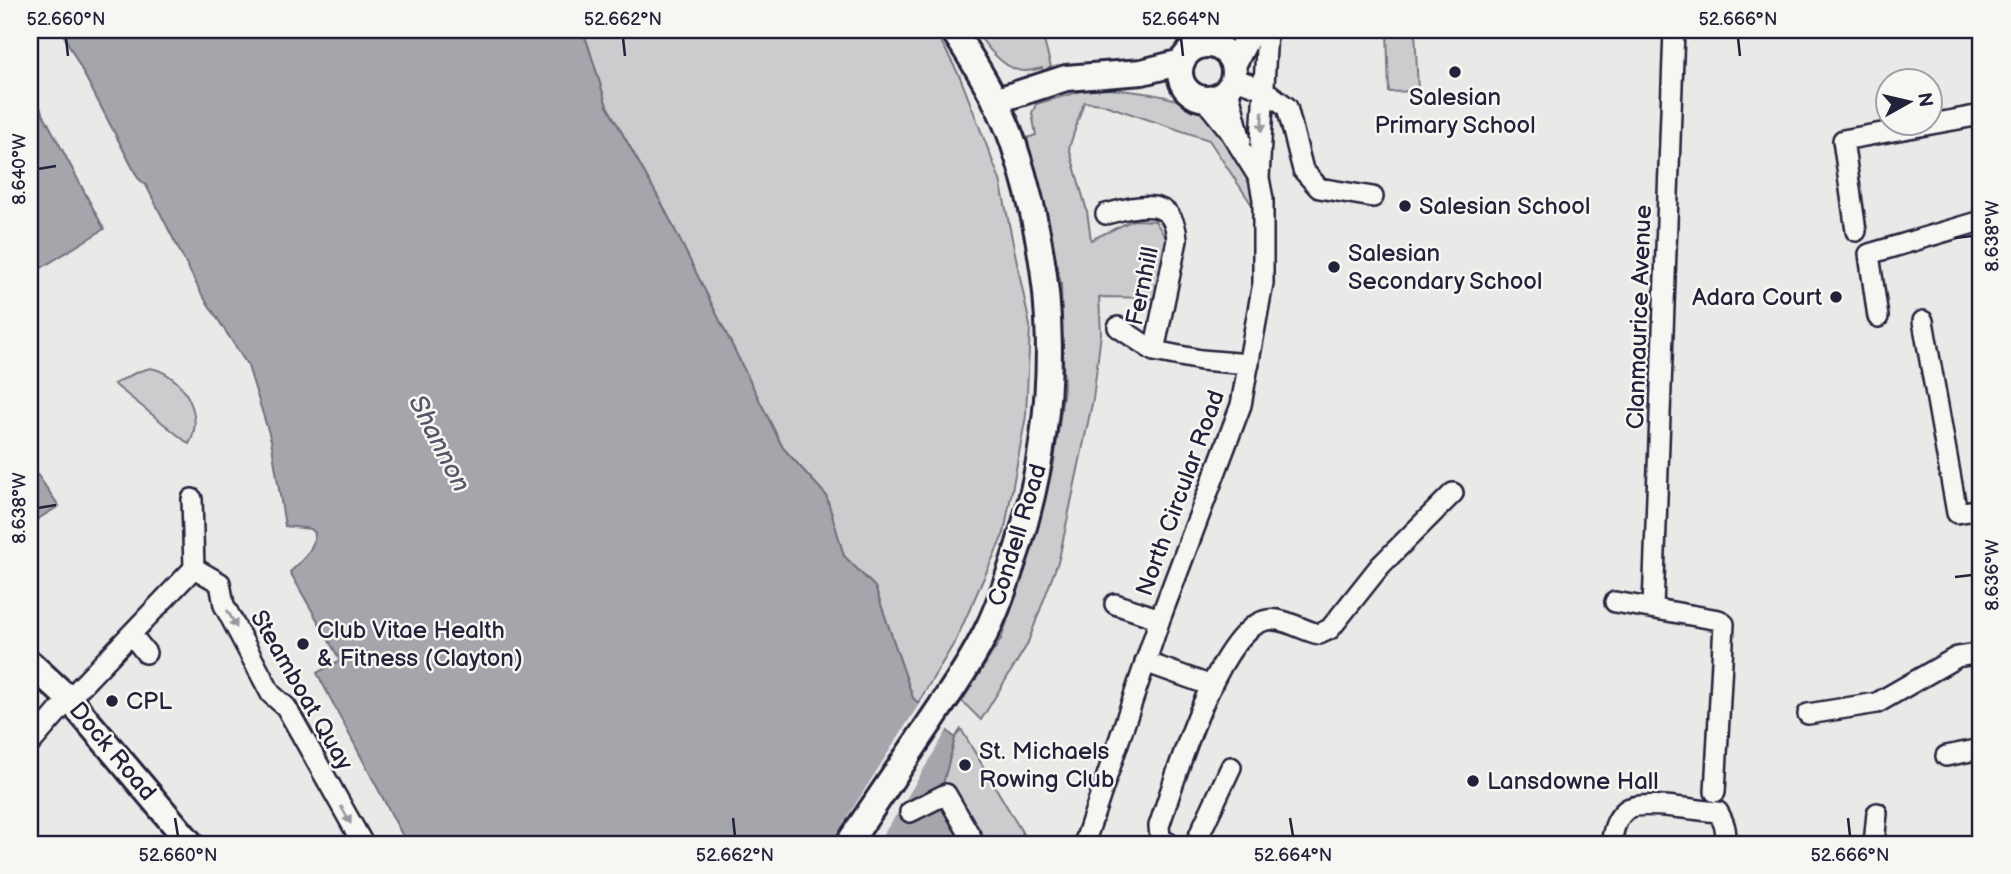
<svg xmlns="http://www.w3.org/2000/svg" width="2011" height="874" viewBox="0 0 2011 874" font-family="'Balsamiq Sans',sans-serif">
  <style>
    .green { fill: #ccccce; stroke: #777784; stroke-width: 2 }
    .water { fill: #a5a5ac; stroke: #71717f; stroke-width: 2 }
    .pier { fill: #e9e9e7 }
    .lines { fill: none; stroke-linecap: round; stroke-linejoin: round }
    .minor-casing { stroke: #22223b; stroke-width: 24 }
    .major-casing { stroke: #22223b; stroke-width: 30 }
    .minor { stroke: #f6f6f2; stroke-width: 19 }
    .major { stroke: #f6f6f2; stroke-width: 24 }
    .oneway { fill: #9797a0 }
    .ticks { fill: none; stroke: #22223b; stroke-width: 2.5 }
    .poi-dot { fill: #22223b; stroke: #f6f6f2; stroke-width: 2.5 }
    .labels { text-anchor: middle; stroke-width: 5; stroke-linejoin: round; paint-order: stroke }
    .poi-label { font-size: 24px; fill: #22223b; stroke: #f6f6f2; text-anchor: start }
    .street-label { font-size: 24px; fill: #22223b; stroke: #f6f6f2 }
    .water-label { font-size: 26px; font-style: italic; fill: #565668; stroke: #f6f6f2 }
    .neatline { fill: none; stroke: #22223b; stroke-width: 2.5 }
    .ticks-label { font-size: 18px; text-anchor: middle; fill: #22223b }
  </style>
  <rect width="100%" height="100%" fill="#e9e9e7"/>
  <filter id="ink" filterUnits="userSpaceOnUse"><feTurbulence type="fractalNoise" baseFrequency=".0143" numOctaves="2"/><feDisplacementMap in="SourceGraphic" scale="14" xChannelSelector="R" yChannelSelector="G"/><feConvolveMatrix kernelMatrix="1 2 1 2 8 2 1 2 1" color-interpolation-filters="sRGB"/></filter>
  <g filter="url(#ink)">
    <path class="green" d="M581,30h354l25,47 40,103 30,146 -4,90 -22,117 -48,107 -38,63 -5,-5 -38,-111 -31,-31 -18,-61 -43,-47 -120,-242 -56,-100 -20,-64z
      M975,30h66l10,37 -8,4 -1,-3c-5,1 -11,3 -17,3 -20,0 -40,-26 -50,-41z
      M1387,30h28l3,61 -29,1z
      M1111,89c36,4 80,6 105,37 9,11 15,25 23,37 14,22 21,27 21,54l-51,-77 -107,-36 -18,-2 -15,46 18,63 4,29 42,-20 22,1 13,20 -9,57 -60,-1 2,36 -8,66 -34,160 -32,86 -46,75 -19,-19 39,-62 23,-68 30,-109 10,-74 -3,-104 -34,-146 9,-3 -4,-22 4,-9 49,-14z
      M150,368c32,5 56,47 39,76l-75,-60 23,-12z
      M961,729l68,115h-60l-29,-52 15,-54z"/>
    <path class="water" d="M61,30h520l6,12 20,64 56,100 120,242 43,47 18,61 31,31 38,111 42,40 -14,54 28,52h-562l-90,-171 23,-13 -50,-88c12,-11 24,-22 25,-39l-4,-4 -26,-3 -14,-86 -23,-74 -47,-73 -55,-108 -8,-7z
      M30,89l74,140 -74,46z
      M30,464l29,42 -29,18z"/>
    <path class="pier" d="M921,701l28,26 -49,82 -23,35h-47z"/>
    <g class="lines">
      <g class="minor-casing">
        <path id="minor" d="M1233,78l30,11 24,18 16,63 16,18 54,9
          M1228,89l13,52
          M1259,178l8,-148
          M1106,214c30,-8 69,-20 71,26l-23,111
          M1856,231l-13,-91 138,-25
          M1878,317l-9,-63 112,-33
          M1923,321l34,192 24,-4
          M1118,327l36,24 47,9 48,4
          M192,499l2,69
          M194,568l26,15 4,22 47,89 15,13 77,137
          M1615,602l104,18 5,4 -9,168
          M1115,604l45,15
          M1653,607l21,-577
          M131,634l15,19
          M1145,662l64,23
          M1808,714l69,-11 80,-46 24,-4
          M30,744l39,-45 125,-131
          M1946,756l35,-7
          M910,812l36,-18 29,50
          M1084,844l76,-225 81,-214 22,-122v-84l-4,-21 -30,-48 -25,-31
          M1170,844l-10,-6 -1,-12c15,-43 59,-197 108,-206 17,-3 36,11 52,14l11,-5 50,-63 73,-73
          M1195,844l36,-77
          M1611,844c2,-12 4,-25 15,-34 13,-11 73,1 92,2 7,12 9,19 7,32
          M1874,844l3,-31"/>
      </g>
      <g class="major-casing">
        <path id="major" d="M1180 72a27 27 0 1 1 54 0a27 27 0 1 1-54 0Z
          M1233,65l18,-35
          M995,101l71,-23 76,-6 40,-10
          M30,663l39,36 122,145
          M848,844c28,-41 55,-82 83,-123 20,-30 42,-61 58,-95 12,-25 20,-52 29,-79 43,-138 41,-268 -5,-405 -14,-40 -37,-77 -60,-112"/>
      </g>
      <use href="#minor" class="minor"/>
      <use href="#major" class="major"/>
    </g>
    <defs><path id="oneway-solid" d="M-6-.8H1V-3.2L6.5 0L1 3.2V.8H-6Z" transform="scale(1.75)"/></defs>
    <g class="oneway">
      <use href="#oneway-solid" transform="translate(1262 122) rotate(92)"/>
      <use href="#oneway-solid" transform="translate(232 619) rotate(62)"/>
      <use href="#oneway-solid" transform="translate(346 815) rotate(61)"/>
    </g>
  </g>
  <path class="ticks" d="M66,38l2,18M623,38l2,18M1181,38l2,18M1738,38l2,18M38,169l18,-3M1955,238l17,-2M38,508l18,-3M1955,577l17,-2M175,818l3,18M733,818l2,18M1290,818l3,18M1848,818l2,18"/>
  <g class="poi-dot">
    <circle cx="1455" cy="72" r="7"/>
    <circle cx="1405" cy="206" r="7"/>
    <circle cx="1334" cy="267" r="7"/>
    <circle cx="1836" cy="297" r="7"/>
    <circle cx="303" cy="644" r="7"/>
    <circle cx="112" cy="701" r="7"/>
    <circle cx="965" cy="765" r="7"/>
    <circle cx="1473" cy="781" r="7"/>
  </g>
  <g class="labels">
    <g class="poi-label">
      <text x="1455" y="105" text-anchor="middle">Salesian<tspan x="1455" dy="28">Primary School</tspan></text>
      <text x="1419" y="214">Salesian School</text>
      <text x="1348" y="261">Salesian<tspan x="1348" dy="28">Secondary School</tspan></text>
      <text x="1822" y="305" text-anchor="end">Adara Court</text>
      <text x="317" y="638">Club Vitae Health<tspan x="317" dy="28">&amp; Fitness (Clayton)</tspan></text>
      <text x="126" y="709">CPL</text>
      <text x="979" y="759">St. Michaels<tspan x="979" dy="28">Rowing Club</tspan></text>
      <text x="1487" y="789">Lansdowne Hall</text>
    </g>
    <g class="street-label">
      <text transform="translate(1142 286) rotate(-78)" y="8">Fernhill</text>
      <text transform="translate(1639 317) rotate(-88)" y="8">Clanmaurice Avenue</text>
      <text transform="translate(1180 493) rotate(-70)" y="8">North Circular Road</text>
      <text transform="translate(1017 535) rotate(-73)" y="8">Condell Road</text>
      <text transform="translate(302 690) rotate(60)" y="8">Steamboat Quay</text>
      <text transform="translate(113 751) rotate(50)" y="8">Dock Road</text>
    </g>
    <g class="water-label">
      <text transform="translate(440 443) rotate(63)" y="9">Shannon</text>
    </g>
  </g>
  <rect width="2011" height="874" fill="none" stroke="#f6f6f2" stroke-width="77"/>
  <g transform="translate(1909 102) rotate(82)"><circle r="33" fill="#f6f6f2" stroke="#a1a1a9" stroke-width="2"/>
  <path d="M0-5L12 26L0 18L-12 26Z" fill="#22223b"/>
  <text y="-10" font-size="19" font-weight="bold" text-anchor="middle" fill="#22223b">N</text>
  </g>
  <rect x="38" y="38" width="1934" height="798" class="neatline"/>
  <g class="ticks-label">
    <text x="66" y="25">52.660°N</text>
    <text x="623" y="25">52.662°N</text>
    <text x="1181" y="25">52.664°N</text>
    <text x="1738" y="25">52.666°N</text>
    <text transform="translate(19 169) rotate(-90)" y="6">8.640°W</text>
    <text transform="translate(1992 236) rotate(-90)" y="6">8.638°W</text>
    <text transform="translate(19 508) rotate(-90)" y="6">8.638°W</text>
    <text transform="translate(1992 575) rotate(-90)" y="6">8.636°W</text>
    <text x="178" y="861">52.660°N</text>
    <text x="735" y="861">52.662°N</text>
    <text x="1293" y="861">52.664°N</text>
    <text x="1850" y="861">52.666°N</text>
  </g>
</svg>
